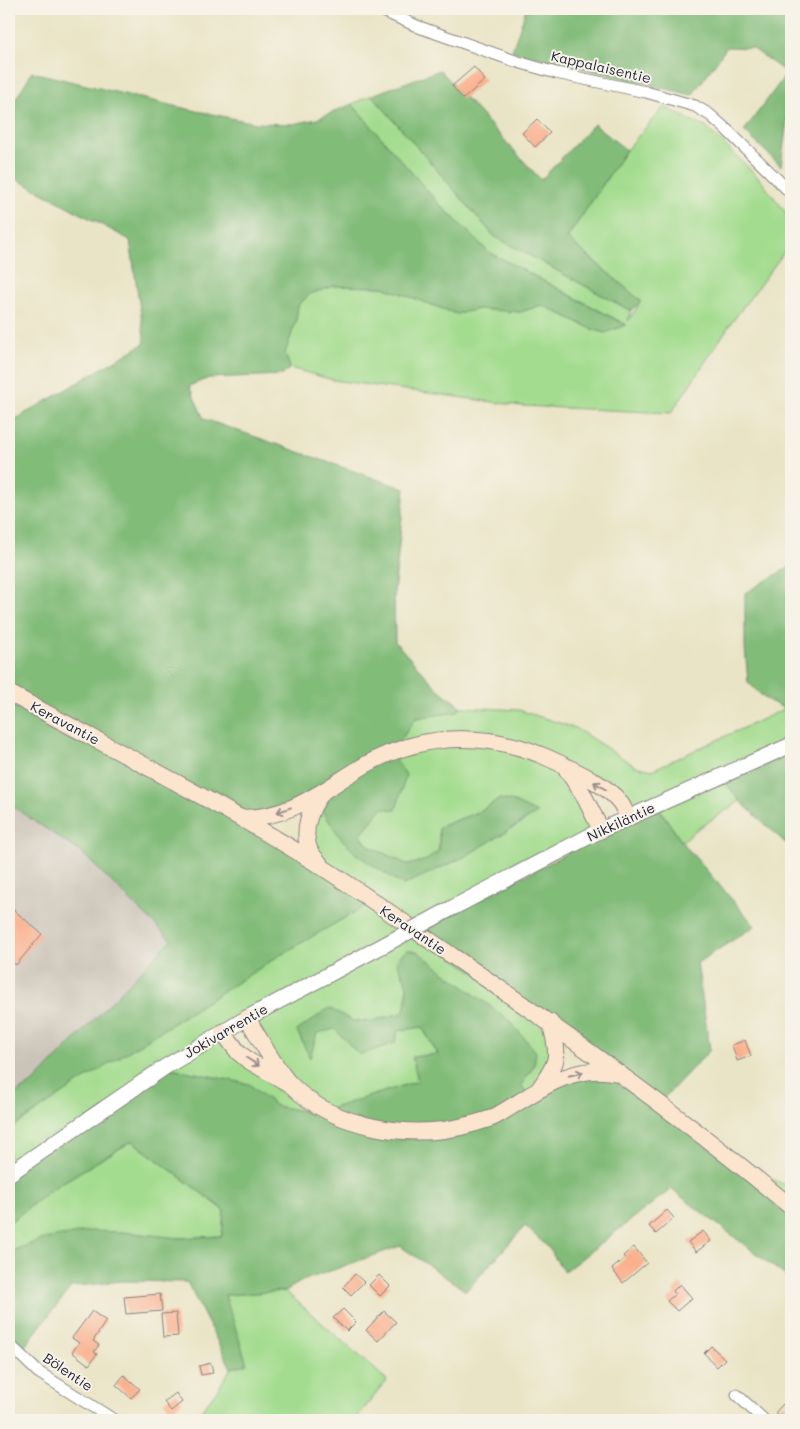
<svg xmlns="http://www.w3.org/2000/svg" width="800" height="1429" viewBox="0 0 800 1429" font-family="Mali,sans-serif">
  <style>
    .industrial { fill: #cac3b8 }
    .green { fill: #a3dc8e; stroke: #627f64; fill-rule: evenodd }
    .forest { fill: #82bc79; stroke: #526f5a }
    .building { fill: #faab87 }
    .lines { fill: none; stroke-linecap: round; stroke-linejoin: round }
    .minor-casing { stroke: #868380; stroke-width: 13 }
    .tertiary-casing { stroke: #868380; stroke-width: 17 }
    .secondary-casing { stroke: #868380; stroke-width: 18 }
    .minor { stroke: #fff; stroke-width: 11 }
    .tertiary { stroke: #fff; stroke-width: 15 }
    .secondary { stroke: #fbe5cf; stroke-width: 16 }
    .tertiary-bridge-casing { stroke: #868380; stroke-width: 17; stroke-linecap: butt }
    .tertiary-bridge { stroke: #fff; stroke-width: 15 }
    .oneway { stroke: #998d8c }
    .labels { text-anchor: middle; stroke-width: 4; stroke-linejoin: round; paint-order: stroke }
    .street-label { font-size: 14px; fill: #22223b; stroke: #f7f3e8 }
  </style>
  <rect width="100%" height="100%" fill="#f7f3e8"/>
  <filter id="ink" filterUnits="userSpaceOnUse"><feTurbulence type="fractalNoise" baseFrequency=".02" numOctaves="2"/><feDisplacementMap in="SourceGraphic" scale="10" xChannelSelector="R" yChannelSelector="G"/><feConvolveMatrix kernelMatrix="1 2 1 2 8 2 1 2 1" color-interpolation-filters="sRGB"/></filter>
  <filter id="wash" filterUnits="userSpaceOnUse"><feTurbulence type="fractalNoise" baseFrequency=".0096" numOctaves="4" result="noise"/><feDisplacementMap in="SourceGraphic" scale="20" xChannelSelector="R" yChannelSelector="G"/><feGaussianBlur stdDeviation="1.12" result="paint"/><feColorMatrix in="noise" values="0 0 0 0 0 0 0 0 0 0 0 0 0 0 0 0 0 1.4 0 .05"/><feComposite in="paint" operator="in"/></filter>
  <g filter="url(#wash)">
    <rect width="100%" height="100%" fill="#e9e4c5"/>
    <path class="industrial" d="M9,804l73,49 89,87 -136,141 -26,17z"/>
    <path class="green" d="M372,95l122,141 137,75 -3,10 13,-20 -74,-63 59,-88 38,-43 43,21 51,49 33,42v24l-62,83 -58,87 -149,-7 -189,-26 -43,-12 -5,-15 11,-32 2,-16 12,-11 23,-8 50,1 74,27 21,-5 42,3 22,-7 50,24 12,4 21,-9 -136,-72 -51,-49 -86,-99z
      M791,706v39l-70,32 19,24 -47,31 -6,7 -6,2 -24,-36 -29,13 -7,-15 -57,-38 37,65 -183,103 132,89 7,31 -28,44 -8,-12 13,-19 -138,-105c11,21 15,29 7,52l-31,8h-20l-23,-12 -32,22 13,26 6,-24 19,-4 63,2 24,-4 16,28 -20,26 -91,29 27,12 -78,-16 -27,-22 -84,-17 -156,107v-44l68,-46 200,-127 95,-55 -63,-52 7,-49 87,84 61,-28 73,-44 -23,-11 -14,-3 -22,13 -39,15v23l-12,10 -19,5 -39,-19 -9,-11 22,-27 14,2 -5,-57 25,-35 41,-6 4,-5 58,3 56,18 60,38 17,4zM247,1018l31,59 -54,-45z
      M132,1141l92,69 -2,26 -49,2 -129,1 -35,13v-29l44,-35z
      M743,1167l48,20v20z
      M285,1291l102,89 -32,40h-161l24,-31 13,-21 15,-4 -22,-69z"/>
    <path class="forest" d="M526,9h265v81l-10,76 -37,-35 43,-58 -35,-25 -25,-1 -35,48 -180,-44z
      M440,70l101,110 53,-56 32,26 -59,88 74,63 -10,10 -137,-75 -122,-141z
      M32,72l146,35 77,16 38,1 24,-5 35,-15 86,99 51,49 137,73 -21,8 -13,-4 -50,-24 -22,7 -42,-3 -21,5 -74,-27 -50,-1 -23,8 -12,11 -2,16 -11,32 5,15 -7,7 -74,3 -20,8 15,33 201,70 -11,103 1,50 43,47 23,18 -4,5 -41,6 -24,35 14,22 -10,35 -14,-2 -22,27 9,11 39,19 19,-5 12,-10v-23l39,-15 22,-13 14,3 23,11 -73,44 -61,28 -47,-31 -17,-18 -23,-35 -75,17 131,84 -95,55 -200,127 -68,46v-32l26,-17 136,-141 -89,-87 -73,-49v-381l136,-80 -15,-103 -121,-65v-65z
      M791,566v140l-6,3 -21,-11 -16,-16 -3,-35v-54z
      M791,745v51l-8,4 8,12v36l-51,-47 -19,-24z
      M657,805l24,36 74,85 -58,37 13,87 -51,53 132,104v73l-120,-91 -107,83 -16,-25 -23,-21 -59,65 -66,-45 -98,35 -17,10 -60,4 22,69 -16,4 -44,-86 -66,-1 -50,6 -53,68 -7,4 -2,-2v-105l35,-13 47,-8 32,1 57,6 42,-2 2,-26 -92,-69 -79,47 -44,35v-49l156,-107 84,17 27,22 75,15 -25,-11 92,-29 -6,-24 26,-3 -16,-27 -24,4 -3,12 -36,12 -24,-26 -18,4 -7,25 -13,-27 32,-23 24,13h19l31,-8c8,-23 4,-31 -7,-52l10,-11 12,2 93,70 25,30 -2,14 -13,19 8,11 26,-14 63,-9 -200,-140z"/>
    <g id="blocks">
      <path class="building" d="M474,67l11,13 -22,19 -11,-13z
        M537,119l13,14 -15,14 -13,-14z
        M9,906l33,28 -26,31 -7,-6z
        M745,1040l6,16 -14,5 -5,-16z
        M667,1210l7,8 -18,16 -7,-8z
        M703,1231l8,10 -15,11 -8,-10z
        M634,1247l13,16 -24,20 -11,-14 13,-11 -2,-2z
        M355,1274l9,8 -13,13 -8,-8z
        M379,1275l11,11 -10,10 -11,-11z
        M680,1284l12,14 -15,13 -10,-10 8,-7 -2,-3z
        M160,1294l2,17 -36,3 -2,-17z
        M343,1309l13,13 -9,9 -14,-13z
        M92,1311l14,10 -13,20 6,4 -5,7 3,2 -8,11 -17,-13 7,-9 -7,-5z
        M384,1311l12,11 -18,19 -12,-11z
        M176,1313l2,23 -15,1 -2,-23z
        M711,1346l14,13 -8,8 -13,-14z
        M211,1363l2,10 -12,2 -2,-9z
        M124,1375l16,14 -9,9 -15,-13z
        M176,1393l6,9 -11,9 -7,-9z
        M783,1404l8,8v8h-9l-7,-7z"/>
    </g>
  </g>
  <g filter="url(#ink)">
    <use href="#blocks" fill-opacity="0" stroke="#868380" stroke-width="1"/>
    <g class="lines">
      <g class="minor-casing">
        <path id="minor" d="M379,9l40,18 99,35 38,11 90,19 49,14 15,9 17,15 64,63
          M9,1344l29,28 76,48
          M737,1395l27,25"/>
      </g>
      <g class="tertiary-casing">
        <path id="tertiary" d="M454,907l147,-77 190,-85
          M9,1174l156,-107 82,-49 139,-74"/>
      </g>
      <g class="secondary-casing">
        <path id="secondary" d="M9,693c105,57 212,110 313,174 45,29 88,60 132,90 116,79 230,161 337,250
          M567,770l16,24 18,36
          M240,818c54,0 83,-29 127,-54 62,-34 130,-32 192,-1 20,10 46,21 60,38 4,5 7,12 9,17
          M320,864c-3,-4 -8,-9 -10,-13 -9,-19 0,-43 12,-58
          M247,1018c12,19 29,52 44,67 44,44 123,56 181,39 7,-2 15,-4 22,-7 31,-17 62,-44 99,-46 9,-1 18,1 26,2
          M223,1032l15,20 11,9 37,21
          M539,1089c20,-28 21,-33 11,-67"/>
      </g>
      <use href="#minor" class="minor"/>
      <use href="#tertiary" class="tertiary"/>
      <use href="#secondary" class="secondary"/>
      <g class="tertiary-bridge-casing">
        <path id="tertiary-bridge" d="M386,944l68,-37"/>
      </g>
      <use href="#tertiary-bridge" class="tertiary-bridge"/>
    </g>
    <defs><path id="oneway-shaft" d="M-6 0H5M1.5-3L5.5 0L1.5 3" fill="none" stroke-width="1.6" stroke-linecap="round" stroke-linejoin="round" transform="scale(1.25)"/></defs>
    <g class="oneway">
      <use href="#oneway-shaft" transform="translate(600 786) rotate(-148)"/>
      <use href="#oneway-shaft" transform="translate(284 810) rotate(160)"/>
      <use href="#oneway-shaft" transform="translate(253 1062) rotate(32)"/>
      <use href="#oneway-shaft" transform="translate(576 1074) rotate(-14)"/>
    </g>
  </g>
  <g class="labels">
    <g class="street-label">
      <text transform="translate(601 67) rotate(13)" y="5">Kappalaisentie</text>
      <text transform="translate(65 723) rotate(28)" y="5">Keravantie</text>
      <text transform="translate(621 822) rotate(-25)" y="5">Nikkiläntie</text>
      <text transform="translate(413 930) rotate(34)" y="5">Keravantie</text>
      <text transform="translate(226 1031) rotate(-30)" y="5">Jokivarrentie</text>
      <text transform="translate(68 1372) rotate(34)" y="5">Bölentie</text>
    </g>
  </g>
  <rect width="800" height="1429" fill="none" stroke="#f7f3e8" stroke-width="30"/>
</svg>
